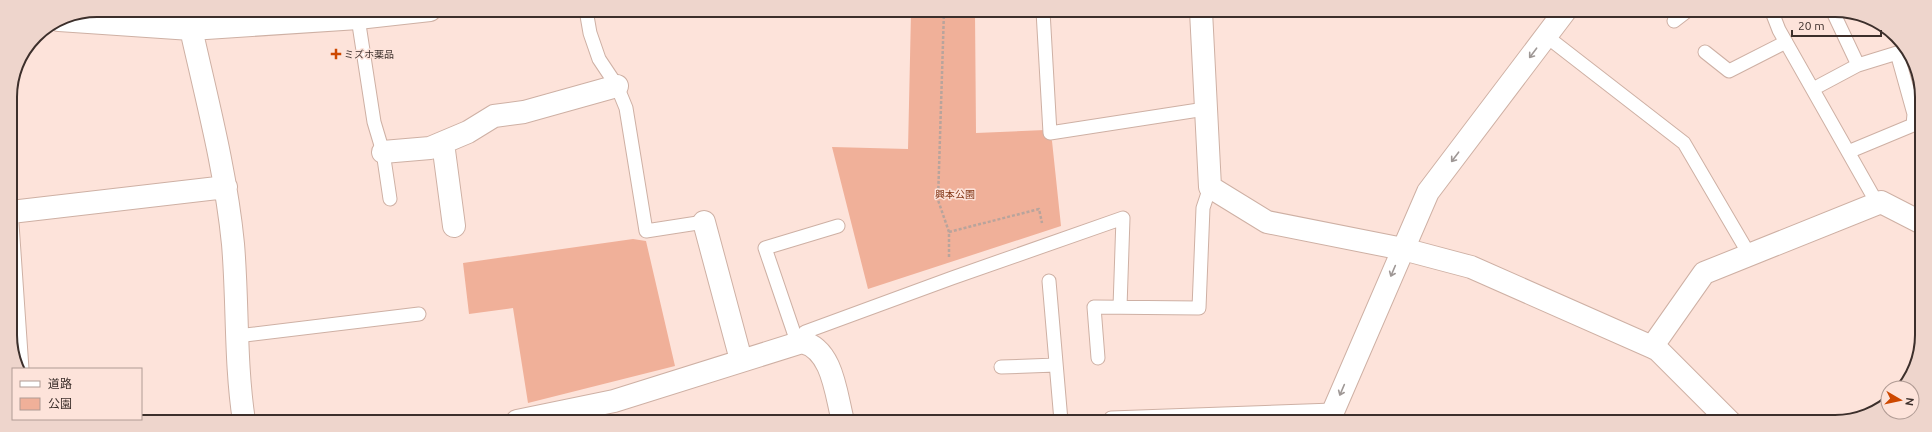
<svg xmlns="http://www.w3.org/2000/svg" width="1932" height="432" viewBox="0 0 1932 432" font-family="Ubuntu,'Noto Sans JP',sans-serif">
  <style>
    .green { fill: #f0b099 }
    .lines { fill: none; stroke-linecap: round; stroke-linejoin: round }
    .service-casing { stroke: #ceb0a4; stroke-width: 15 }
    .minor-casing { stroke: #ceb0a4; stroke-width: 24 }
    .path { stroke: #b9a49c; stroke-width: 2.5; stroke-dasharray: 3 2; stroke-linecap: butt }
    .service { stroke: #fff; stroke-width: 13 }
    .minor { stroke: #fff; stroke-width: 22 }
    .oneway { stroke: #9e9795 }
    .poi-dot { fill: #cd4800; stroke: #fde3da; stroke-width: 1.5 }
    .labels { text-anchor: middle; stroke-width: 3; stroke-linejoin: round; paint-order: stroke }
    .poi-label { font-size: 10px; fill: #3c2f2b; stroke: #fde3da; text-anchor: start }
    .park-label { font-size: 10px; fill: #813313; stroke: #fde3da }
    .rim { fill: none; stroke: #3c2f2b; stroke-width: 2 }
  </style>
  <rect width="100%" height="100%" fill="#fde3da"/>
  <path class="green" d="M911,13h64l1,120 69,-3 7,11 9,85 -193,63 -36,-142 76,2z
    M633,239l13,2 29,125 -147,37 -15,-95 -44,6 -6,-51z"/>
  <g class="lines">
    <g class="service-casing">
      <path id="service" d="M586,10l4,23 9,26 18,27 9,22 20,123 58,-9
        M1043,11l7,122 155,-24
        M1772,12l7,18 98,173
        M1833,12l25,53
        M358,18l16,104 9,30 7,47
        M1674,21l13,-10
        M1546,36l138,107 65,111
        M1705,52l24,19 57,-29
        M1813,89l45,-24 39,-12 17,61 -1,11 -65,27
        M11,209l11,160
        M838,226l-73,22 29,85 8,9 3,-10 147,-54 171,-60 -3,89
        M1049,281l12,140
        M237,336l182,-22
        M1098,358l-4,-51 105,1 4,-100 7,-21
        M1001,367l55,-2
        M1111,421v-3l222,-8"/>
    </g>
    <g class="minor-casing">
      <path id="minor" d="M191,10v19c16,71 35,143 42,215 5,59 2,118 11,177
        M1201,11l9,176 57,35 136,27 68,18 181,80 6,3 72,72
        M59,20l132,9 167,-11 72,-8
        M443,143l11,83
        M383,152l47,-4 38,-16 26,-16 30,-4 93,-26
        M11,212l215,-25
        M704,222l37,138
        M1652,347l52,-74 177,-71 39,20
        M517,421l97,-20 188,-59c31,7 34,53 41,79
        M1329,421l99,-229 137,-181"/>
    </g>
    <path class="path" d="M944,11l-6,189 11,32v25
      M949,232l90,-23 3,14"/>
    <use href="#service" class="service"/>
    <use href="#minor" class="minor"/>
  </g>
  <defs><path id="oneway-shaft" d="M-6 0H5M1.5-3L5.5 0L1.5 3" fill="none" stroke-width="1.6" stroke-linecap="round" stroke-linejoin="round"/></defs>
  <g class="oneway">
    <use href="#oneway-shaft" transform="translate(1533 53) rotate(127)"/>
    <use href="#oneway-shaft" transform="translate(1455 157) rotate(127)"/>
    <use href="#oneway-shaft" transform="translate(1393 271) rotate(113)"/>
    <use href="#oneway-shaft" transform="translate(1342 390) rotate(113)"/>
  </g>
  <path class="poi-dot" d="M334 48h4v4h4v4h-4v4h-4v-4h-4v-4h4z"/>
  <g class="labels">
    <g class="poi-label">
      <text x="344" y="58">ミズホ薬品</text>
    </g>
    <g class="park-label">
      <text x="955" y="198">興本公園</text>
    </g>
  </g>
  <path d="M0 0H1932V432H0ZM97 17H1835A80 80 0 0 1 1915 97V335A80 80 0 0 1 1835 415H97A80 80 0 0 1 17 335V97A80 80 0 0 1 97 17Z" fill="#eed5cc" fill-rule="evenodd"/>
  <path class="rim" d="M97 17H1835A80 80 0 0 1 1915 97V335A80 80 0 0 1 1835 415H97A80 80 0 0 1 17 335V97A80 80 0 0 1 97 17Z"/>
  <rect x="12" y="368" width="130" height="52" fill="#fde3da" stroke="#b09b94"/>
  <rect x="20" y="381" width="20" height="6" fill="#ffffff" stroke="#b09b94"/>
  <text x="48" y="388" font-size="12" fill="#3c2f2b">道路</text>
  <rect x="20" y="398" width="20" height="12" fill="#f0b099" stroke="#b09b94"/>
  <text x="48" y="408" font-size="12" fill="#3c2f2b">公園</text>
  <g transform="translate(1900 400) rotate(99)"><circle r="19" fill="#fde3da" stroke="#b09b94"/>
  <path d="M0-3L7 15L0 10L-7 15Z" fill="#cd4800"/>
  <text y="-6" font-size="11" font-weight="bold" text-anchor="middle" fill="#3c2f2b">N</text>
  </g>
  <path d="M1792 30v6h89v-6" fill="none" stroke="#3c2f2b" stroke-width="2"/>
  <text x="1798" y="30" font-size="12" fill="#3c2f2b" stroke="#fde3da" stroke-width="3" paint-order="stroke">20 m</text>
</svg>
